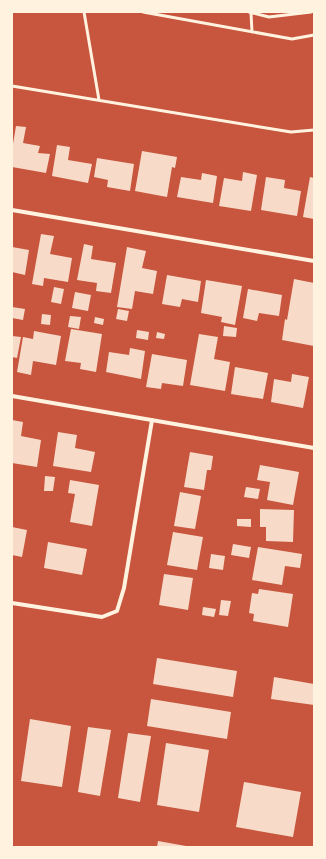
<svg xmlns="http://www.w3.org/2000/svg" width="326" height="859" viewBox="0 0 326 859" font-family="'PT Sans',sans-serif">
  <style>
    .building { fill: #f7dbc8 }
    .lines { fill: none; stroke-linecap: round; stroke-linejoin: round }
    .service { stroke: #fff3e0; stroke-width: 3 }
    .minor { stroke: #fff3e0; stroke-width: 4 }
  </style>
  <rect width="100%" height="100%" fill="#c8553d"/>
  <path class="building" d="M16,126l10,1 -3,16 17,3 -2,7 12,1 -4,19 -34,-6v-17z
    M57,145l13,2 -2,13 24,4 -4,19 -36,-7z
    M142,151l35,6 -2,11 -3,-1 -5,30 -32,-6z
    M97,158l37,6 -4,27 -23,-4 1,-7 -14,-3z
    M243,172l14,3 -6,36 -32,-5 5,-28 18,3z
    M202,173l15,3 -4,27 -36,-6 4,-20 20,3z
    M266,177l19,3 -1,8 17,3 -4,25 -36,-6z
    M310,177l4,1v41l-11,-2z
    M41,234l13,2 -4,18 22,4 -4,24 -24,-4 -1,8 -11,-2z
    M84,244l9,2 -2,13 25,4 -5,30 -15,-2 1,-8 -20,-3z
    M12,247l17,3 -4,25 -13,-3z
    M127,247l19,4 -4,17 15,3 -4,23 -18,-3 -3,18 -15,-2z
    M167,275l34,6 -3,21 -16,-3 -2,8 -18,-3z
    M294,279l20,4 -1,16h1v47l-32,-6 3,-21 2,1z
    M206,280l36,6 -7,39 -14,-3 1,-5 -21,-4z
    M54,287l10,2 -3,15 -10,-2z
    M248,289l34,6 -3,21 -20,-3 -2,8 -14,-3z
    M75,292l16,3 -3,16 -16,-3z
    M12,307l13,2 -2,11 -11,-2z
    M118,309l11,2 -2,10 -11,-2z
    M42,314l9,1 -1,10 -9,-1z
    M70,316l11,1 -2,12 -11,-2z
    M95,317l9,2 -1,6 -9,-2z
    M224,326l13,2 -1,9 -13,-1z
    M71,329l31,5 -6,38 -16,-3 1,-6 -16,-2z
    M137,330l12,2 -1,8 -12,-2z
    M34,331l27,5 -5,29 -23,-4 -2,14 -14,-3 6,-35 10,2z
    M157,332l8,2 -1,5 -8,-1z
    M199,334l19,3 -4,22 16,3 -5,29 -35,-6z
    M12,336l9,1 -4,21 -5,-1z
    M130,348l15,3 -4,28 -35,-7 3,-20 20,3z
    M152,354l35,6 -4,26 -21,-3 -1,6 -15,-2z
    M235,367l33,6 -5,26 -32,-5z
    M292,374l17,3 -6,31 -32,-6 3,-23 17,3z
    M12,420l11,2 -2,14 20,4 -4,27 -25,-4z
    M58,432l19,3 -2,13 20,4 -4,20 -38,-6z
    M190,452l23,4 -2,14h-4l-3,20 -20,-3z
    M260,465l39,7 -6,33 -26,-5 3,-18 -13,-2z
    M45,476l10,1 -2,14h-9z
    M70,480l29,5 -7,41 -22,-4 5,-28 -7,-1z
    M246,487l14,2 -2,10 -14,-2z
    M180,492l21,4 -6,33 -21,-3z
    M260,509l34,1 -1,32 -27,-1v-14h-6z
    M237,519h14v8l-14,-1z
    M12,527l15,3 -5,27 -10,-2z
    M173,532l30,5 -6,33 -30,-5z
    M48,542l39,7 -5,26 -38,-7z
    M233,544l18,3 -2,11 -18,-3z
    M258,547l44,7 -2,14 -15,-2 -3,19 -30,-5z
    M211,554l14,2 -2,14 -14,-2z
    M164,574l29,4 -5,32 -29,-5z
    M259,589l34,5 -5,33 -35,-6 1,-7 -5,-1 3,-20 6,1z
    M221,600l10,1 -3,15 -9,-1z
    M203,607l13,2 -2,8 -12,-2z
    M157,658l80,13 -4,26 -80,-13z
    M274,677l40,7v21l-43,-6z
    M151,699l80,13 -4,27 -80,-13z
    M30,719l41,7 -9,61 -41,-6z
    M88,727l23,3 -11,66 -22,-4z
    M128,733l23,3 -11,66 -22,-4z
    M166,743l43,7 -10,62 -42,-7z
    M244,782l57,10 -8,45 -57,-10z
    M158,841l28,5v1h-29z"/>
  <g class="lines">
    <path class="service" d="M84,12l15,88
      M143,12l149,27 22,-4
      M249,12l20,5 42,-5
      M251,13l1,19
      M12,86l279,46 23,-2"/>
    <path class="minor" d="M12,210l302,51
      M12,396l302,52
      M12,603l90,14 15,-6 7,-23 28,-168"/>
  </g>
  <rect width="326" height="859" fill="none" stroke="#fff3e0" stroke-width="26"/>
</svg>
